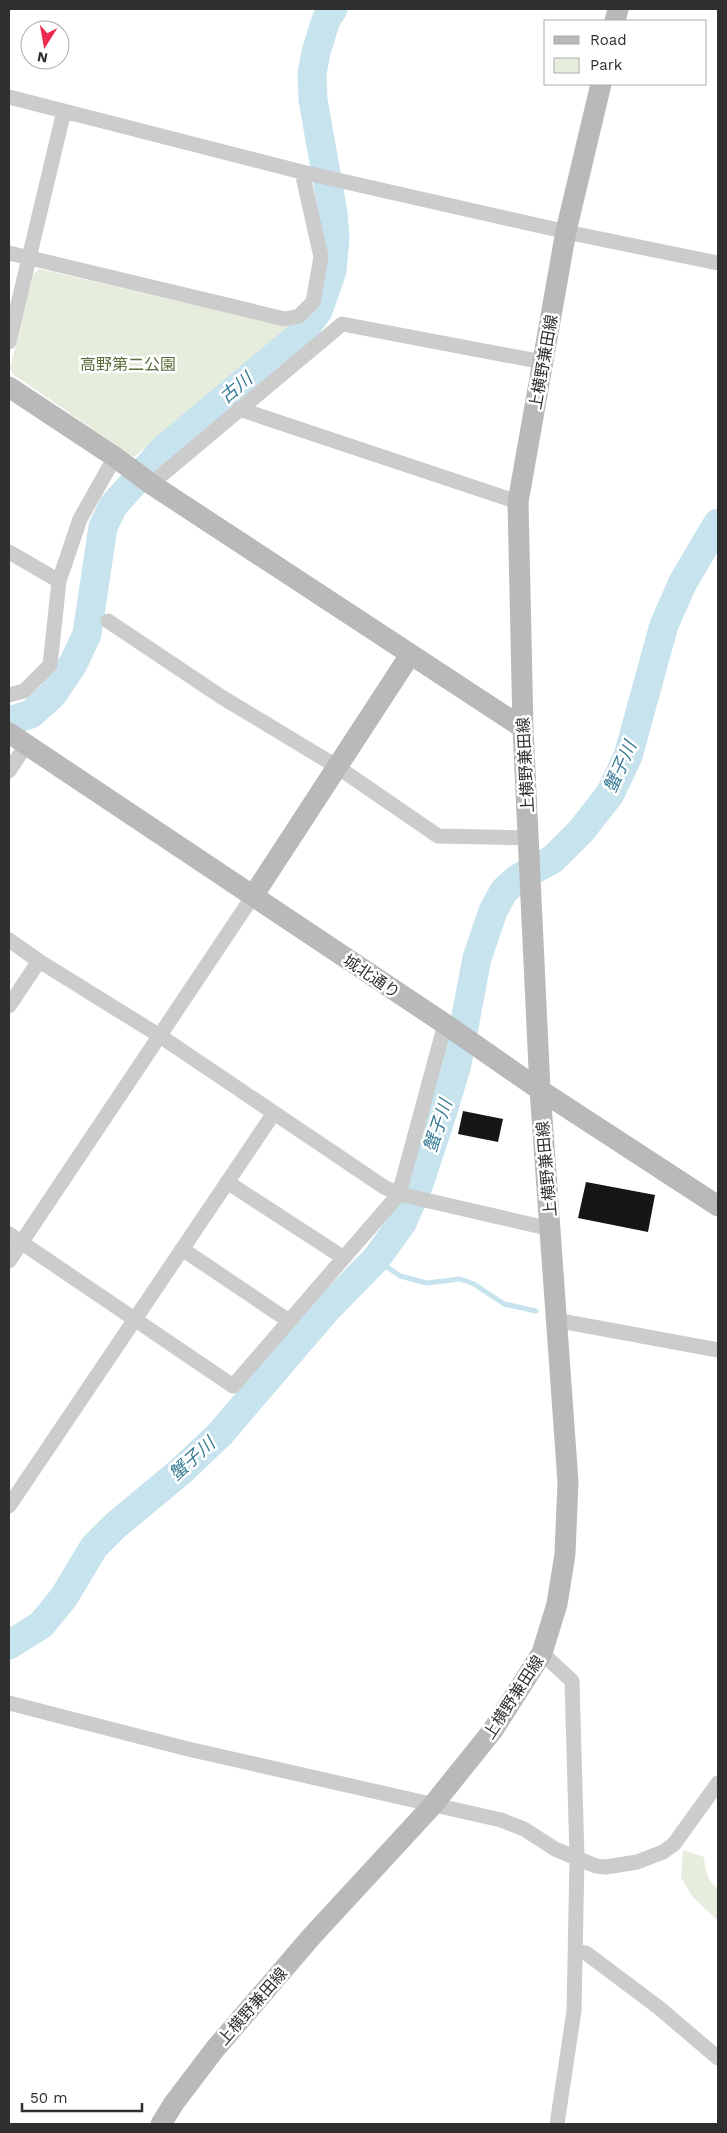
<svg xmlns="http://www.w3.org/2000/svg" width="727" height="2133" viewBox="0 0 727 2133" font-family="'Work Sans','Noto Sans JP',sans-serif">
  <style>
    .green { fill: #e7eddc }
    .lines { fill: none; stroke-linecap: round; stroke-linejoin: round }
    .stream { stroke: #c7e3ee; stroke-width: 5 }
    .river { stroke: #c7e3ee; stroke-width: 29 }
    .building { fill: #161616 }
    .street { stroke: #ccc; stroke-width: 15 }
    .secondary { stroke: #b9b9b9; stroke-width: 21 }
    .labels { text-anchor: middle; stroke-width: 5; stroke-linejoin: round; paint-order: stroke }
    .street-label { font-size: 16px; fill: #2f2f2f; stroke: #fff }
    .park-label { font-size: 16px; fill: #586d3a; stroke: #fff }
    .water-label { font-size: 18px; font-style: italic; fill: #387c96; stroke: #fff }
  </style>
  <rect width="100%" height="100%" fill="#fff"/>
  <path class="green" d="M40,269l249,58 -155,130 -120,-82 -4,-7 23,-94z
    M683,1850l21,7c1,13 3,24 14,32v32l-25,-24 -12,-19z"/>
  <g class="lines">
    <path class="stream" d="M376,1259l24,17 27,7 33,-4 14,5 30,20 32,7"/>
    <path class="river" d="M9,721l22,-7 21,-19 21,-31 14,-30 16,-107 10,-21 51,-57 135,-113 19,-25 14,-40 3,-33 -2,-25 -20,-113 -1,-26 4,-22 10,-32 7,-11
      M9,1645l32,-20 23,-28 30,-50 22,-22 65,-54 39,-37 106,-124 50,-51 26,-36 17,-39 24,-73 14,-47 20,-106 16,-47 11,-20 13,-12 36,-20 28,-28 29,-37 18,-38 36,-131 19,-43 35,-59"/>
  </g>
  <path class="building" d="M463,1111l40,8 -5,23 -40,-8z
    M586,1182l69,13 -7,37 -70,-14z"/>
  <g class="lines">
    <path class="street" d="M9,97l293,75 274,62 142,29
      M9,253l276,66 14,-3 14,-14 8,-45 -19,-85
      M9,342l55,-231
      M239,409l279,93
      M151,484l191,-160 201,38
      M9,552l50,29
      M108,621l112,75 116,70 102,70 91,2
      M9,695l15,-4 26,-26 9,-84 21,-62 35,-62
      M9,771l17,-26
      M9,940l30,21 121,75 224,151 15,7 152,35
      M9,1006l30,-45
      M227,1182l117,76
      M9,1234l224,152 166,-192 46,-170
      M182,1249l107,72
      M9,1261l244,-365
      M558,1322h8l152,28
      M9,1506l265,-393
      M542,1653l30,28 5,177 -3,153 -17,113
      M9,1703l179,46 313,71 23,9 31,20 41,17 10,1 31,-5 26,-10 11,-8 44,-61
      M576,1951l10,2 72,54 60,51"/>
    <path class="secondary" d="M615,21l3,-12
      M9,387l106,70 36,27 372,244
      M9,733l436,291 95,66 178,116
      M253,896l157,-241
      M161,2124l13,-21 41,-54 97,-113 120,-130 61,-76 49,-77 15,-49 8,-50 3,-72 -28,-392 -17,-362 -5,-226 48,-271 35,-147"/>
  </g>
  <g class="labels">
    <g class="street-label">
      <text transform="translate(543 362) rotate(-80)" y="6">上横野兼田線</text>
      <text transform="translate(525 765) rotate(-93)" y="6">上横野兼田線</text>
      <text transform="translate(372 976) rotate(34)" y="6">城北通り</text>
      <text transform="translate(546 1169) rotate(-95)" y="6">上横野兼田線</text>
      <text transform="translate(513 1697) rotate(-57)" y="6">上横野兼田線</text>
      <text transform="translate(252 2006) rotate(-49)" y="6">上横野兼田線</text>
    </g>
    <g class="park-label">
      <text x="128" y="370">高野第二公園</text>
    </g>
    <g class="water-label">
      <text transform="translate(236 388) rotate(-40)" y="6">古川</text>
      <text transform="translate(620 767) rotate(-66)" y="6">蟹子川</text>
      <text transform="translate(438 1126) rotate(-72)" y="6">蟹子川</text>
      <text transform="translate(192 1459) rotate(-42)" y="6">蟹子川</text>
    </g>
  </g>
  <rect width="727" height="2133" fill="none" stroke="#2f2f2f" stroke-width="20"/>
  <rect x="544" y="20" width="162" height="65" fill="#ffffff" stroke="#acacac"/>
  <rect x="554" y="36" width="25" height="8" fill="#b9b9b9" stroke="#acacac"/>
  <text x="590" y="45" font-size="15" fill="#2f2f2f">Road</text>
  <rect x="554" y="58" width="25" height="15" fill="#e7eddc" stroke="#acacac"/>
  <text x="590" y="70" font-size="15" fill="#2f2f2f">Park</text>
  <g transform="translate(45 45) rotate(191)"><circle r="24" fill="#ffffff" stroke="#acacac"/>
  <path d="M0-4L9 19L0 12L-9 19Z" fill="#ee294e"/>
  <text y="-8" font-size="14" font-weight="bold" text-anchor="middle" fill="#2f2f2f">N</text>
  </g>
  <path d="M22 2103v8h120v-8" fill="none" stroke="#2f2f2f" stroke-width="2.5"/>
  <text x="30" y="2103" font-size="15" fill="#2f2f2f" stroke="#ffffff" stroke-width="4" paint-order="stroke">50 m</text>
</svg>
